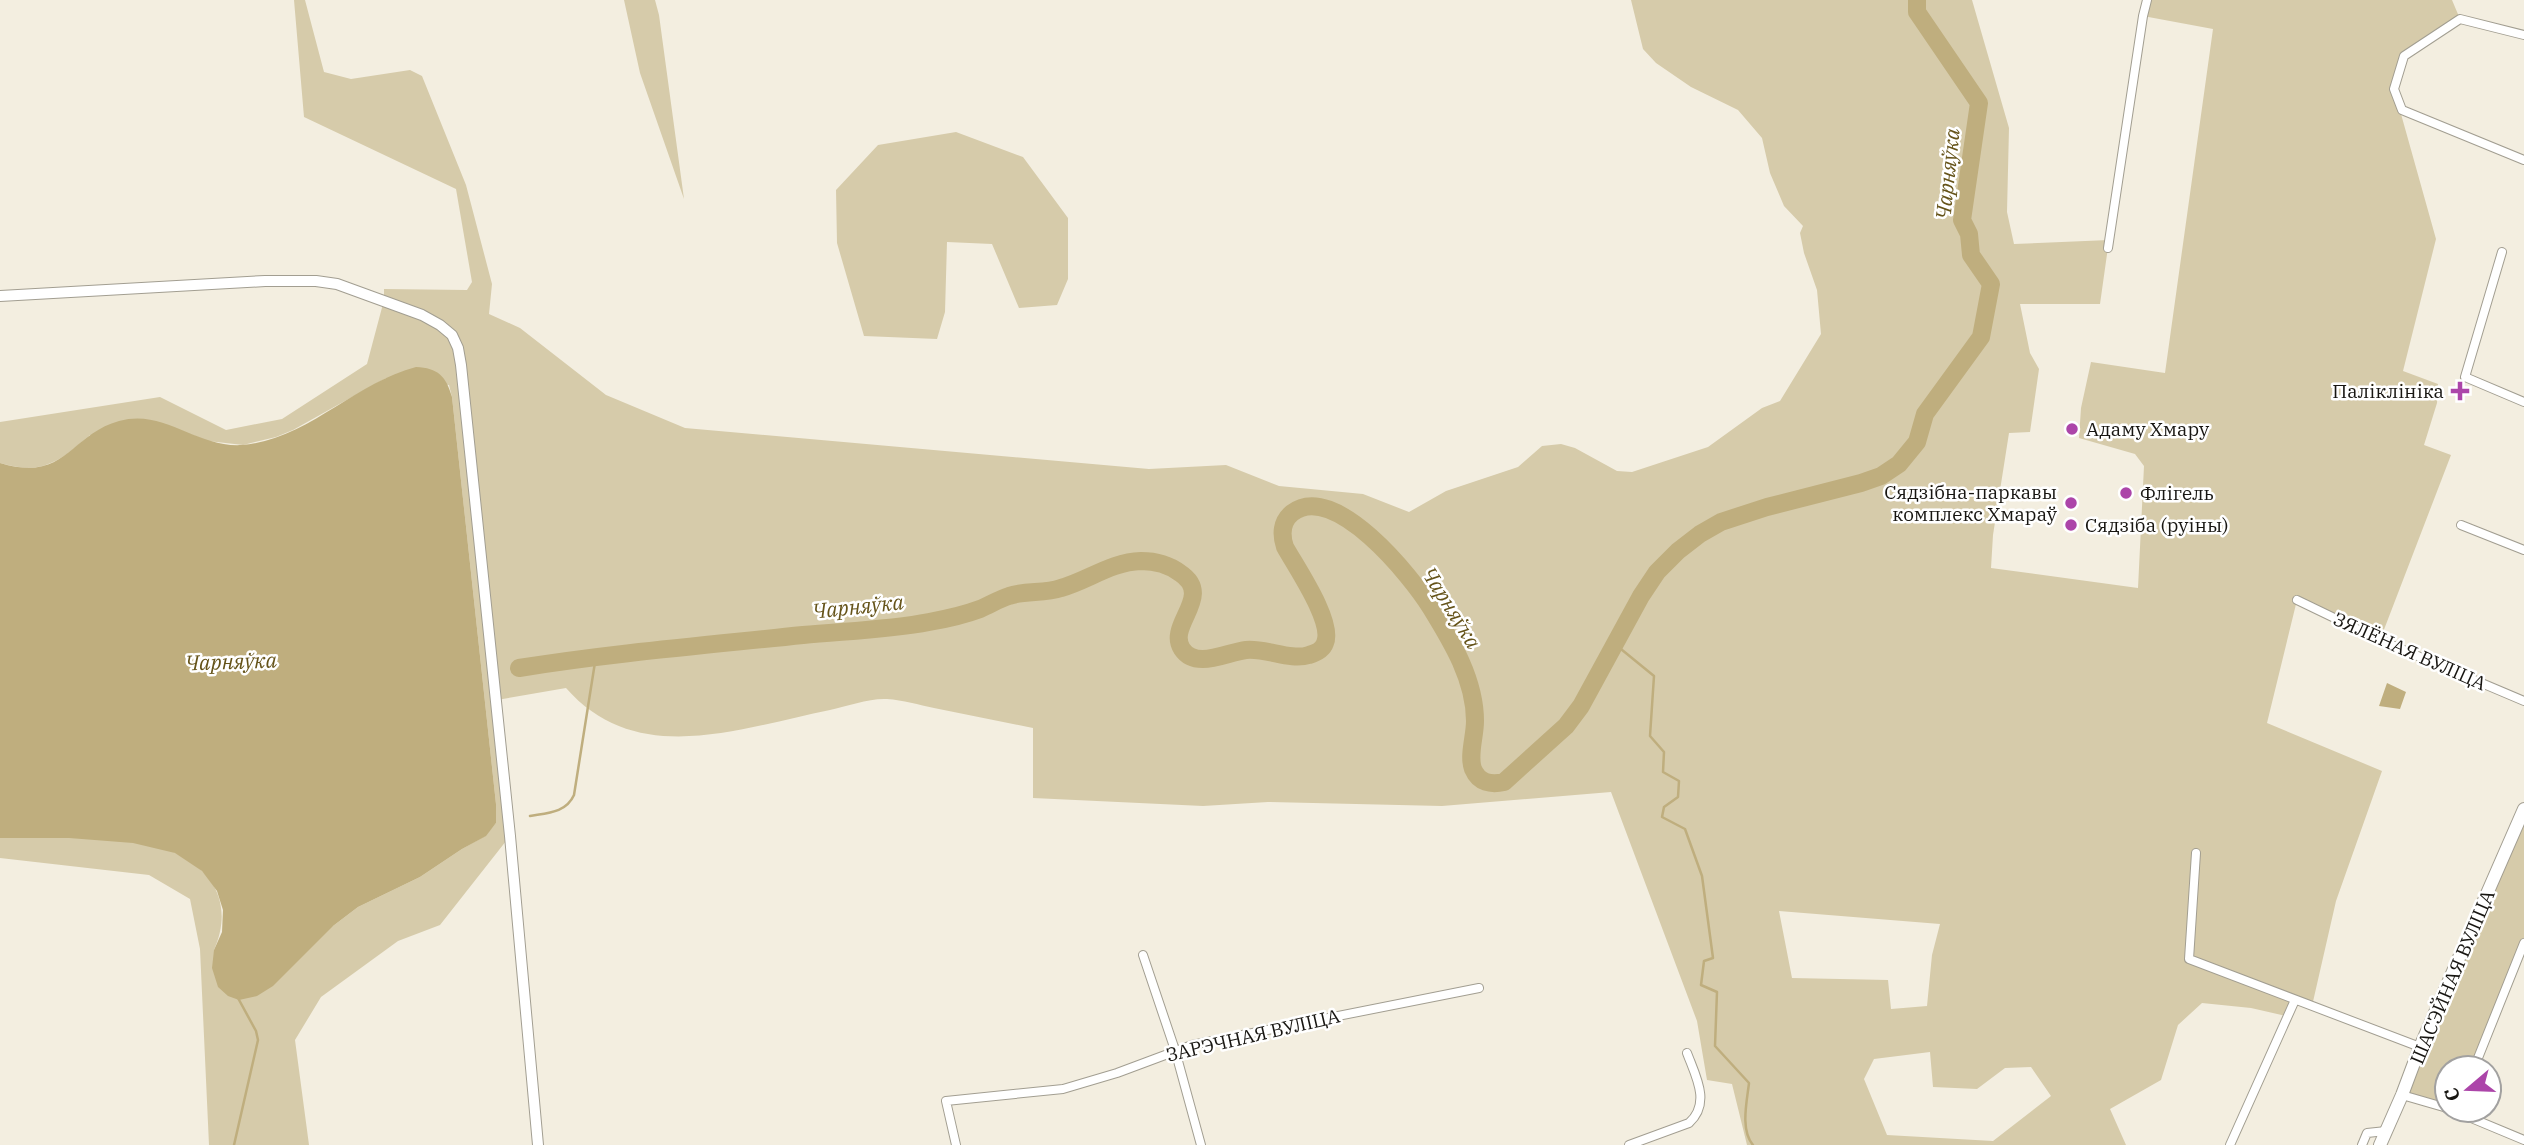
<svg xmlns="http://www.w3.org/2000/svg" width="2524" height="1145" viewBox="0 0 2524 1145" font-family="'IBM Plex Serif',serif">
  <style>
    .green { fill: #d6cbaa; fill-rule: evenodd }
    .water { fill: #bfae7e }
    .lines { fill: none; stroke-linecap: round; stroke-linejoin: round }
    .stream { stroke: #bfae7e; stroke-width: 2.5 }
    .river { stroke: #bfae7e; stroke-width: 18 }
    .minor-casing { stroke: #a29e91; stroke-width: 10 }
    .tertiary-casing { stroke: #a29e91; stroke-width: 12 }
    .secondary-casing { stroke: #a29e91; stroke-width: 14 }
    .minor { stroke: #fff; stroke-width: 8 }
    .tertiary { stroke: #fff; stroke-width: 10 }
    .secondary { stroke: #fff; stroke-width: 12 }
    .poi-dot { fill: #ac45a9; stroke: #fff; stroke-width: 2.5 }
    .labels { text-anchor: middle; stroke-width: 5; stroke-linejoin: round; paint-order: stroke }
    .poi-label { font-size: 19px; fill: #171511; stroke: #fff; text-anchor: start }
    .street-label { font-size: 19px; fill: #171511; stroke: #fff }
    .water-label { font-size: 21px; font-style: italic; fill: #655319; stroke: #fff }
  </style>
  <rect width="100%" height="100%" fill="#f3eee0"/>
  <path class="green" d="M294,0h11l19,72 27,7 59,-9 12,6 44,109 26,99 -3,30 31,14 86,67 79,33 464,41 77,-4 53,21 84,8 46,18 37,-21 72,-24 24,-21 19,-2 14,4 42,23 15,1 76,-25 54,-39 18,-7 41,-67 -4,-44 -13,-37 -4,-20 3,-7 -19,-20 -14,-33 -8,-35 -24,-28 -47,-23 -35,-24 -13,-14 -12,-49h341l37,128 -2,84 7,32 95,-4 -9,64h-80l10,49 9,16 -9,63 -21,1 -16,102 -2,33 147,20 6,-122 -9,-12 -56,-16 2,-30 10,-46 74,11 48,-344 -70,-13 7,-16h302l8,19 -56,37 -10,33 42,150 -33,132 35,13 -1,19 -13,42 27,10 -71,185 -83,-40 -30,123 115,48 -46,130 -24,105 -17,-5 -9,15 -35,-8 -49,-5 -24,22 -17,55 -51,29 16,36h-379l-15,-61 -25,-4 -10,-59 -86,-229 -169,14 -174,-4 -65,4 -170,-8v-70c-33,-7 -66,-13 -99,-20 -15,-3 -31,-8 -47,-9 -17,-1 -40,7 -57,11 -90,18 -193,59 -264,-22l-69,12 13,136 -70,89 -42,16 -77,56 -26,43 14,105h-100l-9,-196 -10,-50 -41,-24 -149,-17v-20c42,-3 139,-2 176,15 42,20 56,56 38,97l119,-24 25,-19 62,-30 42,-28 23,-13 11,-13v-19l-44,-407 -3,-12 -63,-7 -93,52 -17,7 -33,8 -35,-4 -18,-7 -100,1c-30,26 -48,41 -90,28v-41l160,-25 66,33 56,-11 85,-55 17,-64v-11l83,1 5,-8 -16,-93 -152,-72zM1779,911l161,13 -8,31 -5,51 -36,3 -3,-29 -96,-2zM1930,1052l3,35 44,2 28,-21 26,-1 20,29 -58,45 -106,-6 -23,-56 10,-20z
    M624,0h31l4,15 25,184 -44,-126z
    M956,132l67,25 45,61v61l-11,26 -38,3 -27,-64 -45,-2 -2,70 -8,27 -73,-3 -27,-93 -1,-53 42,-45z
    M2524,810v133l-50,125h-27v40l-45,-13z"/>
  <path class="water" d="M416,367c22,1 30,9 36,30l44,407v19l-10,13 -24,13 -42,28 -62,30 -25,19 -60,60 -16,10 -18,4 -11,-4 -10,-9 -6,-19 2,-18 8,-18 1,-22 -6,-19 -15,-20 -27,-18 -42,-10 -64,-5h-69v-375c66,20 69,-28 119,-42 45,-13 78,27 123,24 65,-5 112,-62 174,-78z
    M2387,683l19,9 -6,17 -21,-3z"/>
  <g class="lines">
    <path class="stream" d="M1616,645l38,31 -4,60 14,16 -1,20 16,9 -1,16 -14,10 -2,10 23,12 17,47 11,82 -9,3 -3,24 16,7 -2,54 34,37c-2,18 -9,47 4,62
      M530,816c17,-3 36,-3 44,-21l22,-139
      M234,1145l24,-105 -2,-9 -18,-33"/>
    <path class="river" d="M519,668c94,-15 189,-23 284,-33 41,-4 85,-5 126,-13 17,-3 35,-7 51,-13 10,-4 19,-10 29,-13 17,-6 35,-2 52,-8 28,-8 50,-26 80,-27 14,0 27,3 39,12 35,23 -14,52 2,76 14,21 45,3 64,1 21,-2 44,11 63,5 7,-2 14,-6 16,-12 9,-21 -29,-76 -40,-96 -4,-12 -4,-25 7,-34 42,-33 120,64 139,95 21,34 44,72 44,113 0,16 -7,34 -2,48 6,14 18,16 31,13l62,-56 15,-20 60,-110 16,-24 21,-21 22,-17 21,-12 46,-15 94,-24 20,-7 18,-12 18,-22 8,-28 56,-77 10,-53 -20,-29 -2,-21 -7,-14 17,-117 -62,-91v-12"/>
    <g class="minor-casing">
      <path id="minor" d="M2524,35l-64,-16 -56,37 -10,33 8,21 122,50
        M2108,248l35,-232 4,-16
        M2502,252l-37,125 59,25
        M2461,525l63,25
        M2297,600l83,40 144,61
        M2196,853l-7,106 231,88
        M1143,955l32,95 26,95
        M2474,1068l50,-125
        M2402,1095l45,13
        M2452,1110l72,30
        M956,1145l-10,-44 117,-12 54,-16 75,-28 287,-57
        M1629,1145l60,-22c22,-20 7,-46 -2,-70
        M2230,1145l65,-145
        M2362,1145l5,-12 19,-2"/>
    </g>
    <g class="tertiary-casing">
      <path id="tertiary" d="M0,296l265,-15h51l21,3 85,31 18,10 12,10 6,13 3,17 49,471 28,309"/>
    </g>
    <g class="secondary-casing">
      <path id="secondary" d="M2380,1145l22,-50 18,-48 104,-238"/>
    </g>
    <use href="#minor" class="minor"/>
    <use href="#tertiary" class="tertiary"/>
    <use href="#secondary" class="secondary"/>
  </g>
  <g class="poi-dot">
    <path d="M2456.5 380.5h7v7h7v7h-7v7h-7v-7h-7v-7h7z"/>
    <circle cx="2072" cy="429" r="7"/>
    <circle cx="2126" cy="493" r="7"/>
    <circle cx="2071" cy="503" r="7"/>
    <circle cx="2071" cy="525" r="7"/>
  </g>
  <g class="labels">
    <g class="poi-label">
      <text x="2444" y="398" text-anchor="end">Паліклініка</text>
      <text x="2086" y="436">Адаму Хмару</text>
      <text x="2057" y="499" text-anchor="end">Сядзібна-паркавы<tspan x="2057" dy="22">комплекс Хмараў</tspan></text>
      <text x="2140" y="500">Флігель</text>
      <text x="2085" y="532">Сядзіба (руіны)</text>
    </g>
    <g class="street-label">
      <text transform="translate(2410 651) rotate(24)" y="7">ЗЯЛЁНАЯ ВУЛІЦА</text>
      <text transform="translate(2452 977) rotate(-67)" y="7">ШАСЭЙНАЯ ВУЛІЦА</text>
      <text transform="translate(1253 1035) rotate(-13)" y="7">ЗАРЭЧНАЯ ВУЛІЦА</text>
    </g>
    <g class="water-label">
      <text transform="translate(1948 174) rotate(-84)" y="7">Чарняўка</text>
      <text transform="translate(858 607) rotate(-6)" y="7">Чарняўка</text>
      <text transform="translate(1451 608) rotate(58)" y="7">Чарняўка</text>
      <text transform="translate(231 662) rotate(-2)" y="7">Чарняўка</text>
    </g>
  </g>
  <g transform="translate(2468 1089) rotate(251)"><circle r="33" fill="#ffffff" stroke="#a2a1a0" stroke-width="2"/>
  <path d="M0-5L12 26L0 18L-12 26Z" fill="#ac45a9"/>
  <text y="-10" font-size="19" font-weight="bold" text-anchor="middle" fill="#171511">С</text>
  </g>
</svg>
